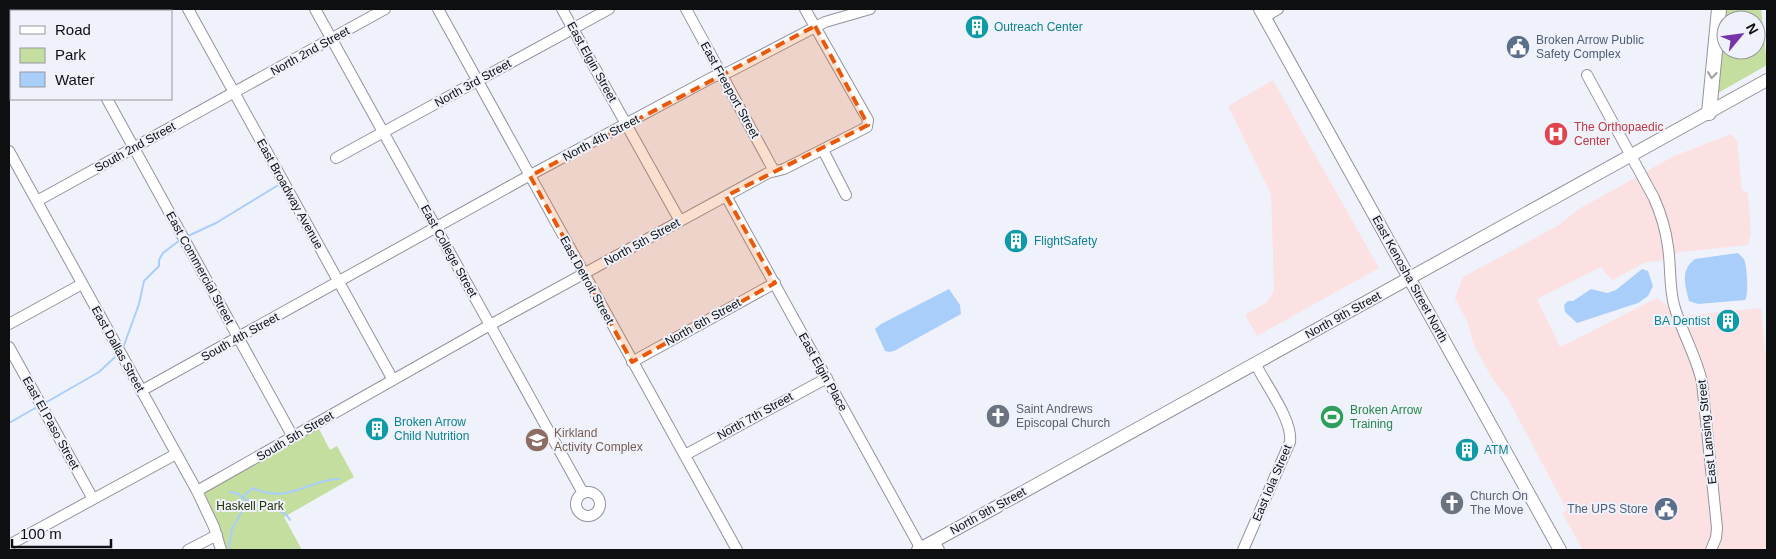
<svg xmlns="http://www.w3.org/2000/svg" width="1776" height="559" viewBox="0 0 1776 559" font-family="Helvetica,sans-serif">
  <style>
    .commercial { fill: #fce1e3 }
    .green { fill: #c4de9f; fill-rule: evenodd }
    .water { fill: #a9cef9 }
    .lines { fill: none; stroke-linecap: round; stroke-linejoin: round }
    .stream { stroke: #a9cef9; stroke-width: 2 }
    .minor-casing { stroke: #92939b; stroke-width: 12 }
    .major-casing { stroke: #92939b; stroke-width: 14 }
    .highway-casing { stroke: #92939b; stroke-width: 16 }
    .minor { stroke: #fff; stroke-width: 10 }
    .major { stroke: #fff; stroke-width: 12 }
    .highway { stroke: #fff; stroke-width: 14 }
    .oneway { stroke: #9f9fa0 }
    .marked { fill: #e8590c; fill-opacity: 0.2; stroke: #e8590c; stroke-width: 4; stroke-dasharray: 10 6; stroke-linejoin: round }
    .labels { text-anchor: middle; stroke-width: 4; stroke-linejoin: round; paint-order: stroke }
    .culture-label { font-size: 12px; fill: #0d838f; stroke: #f0f2fb; text-anchor: start }
    .service-label { font-size: 12px; fill: #4e5e75; stroke: #f0f2fb; text-anchor: start }
    .street-label { font-size: 12px; fill: #0e0f11; stroke: #f0f2fb }
    .health-label { font-size: 12px; fill: #be3a42; stroke: #f0f2fb; text-anchor: start }
    .worship-label { font-size: 12px; fill: #5b616d; stroke: #f0f2fb; text-anchor: start }
    .leisure-label { font-size: 12px; fill: #27864d; stroke: #f0f2fb; text-anchor: start }
    .education-label { font-size: 12px; fill: #785e54; stroke: #f0f2fb; text-anchor: start }
    .park-label { font-size: 12px; fill: #253404; stroke: #f0f2fb }
  </style>
  <rect width="100%" height="100%" fill="#f0f2fb"/>
  <path class="commercial" d="M1273,80l106,188 -122,68 -12,-21 22,-13 7,-12 -3,-96 -43,-88z
    M1731,134l6,7 5,49 6,3 3,41 -3,11 -68,7 -21,9 -13,1 -33,18 -8,-7 -4,-6 -64,32 23,48 97,-49 24,18 80,-8 6,61v181h-184l-21,-37 5,-3 -58,-109 -17,-23 -18,-32 -7,-25 -12,-23 8,-21 96,-52 18,-15 97,-54z"/>
  <path class="green" d="M1724,9h37l6,56 -49,28zM1726,20h30v30h-30z
    M318,427l12,23 7,-4 17,31 -70,40 18,33h-75l-8,-25 -15,-33z"/>
  <path class="water" d="M1738,253c2,2 4,4 6,6 3,7 5,36 1,41l-47,4 -9,-3c-4,-16 -9,-31 6,-42z
    M1642,269l6,2 5,15 -5,10 -10,7 -61,20 -12,-11 -1,-7 4,-4h5l18,-12 16,4 9,-3z
    M949,289l11,16 1,9 -67,37 -5,1 -4,-1 -10,-22 6,-5z"/>
  <g class="lines">
    <path class="stream" d="M188,236l28,-13 64,-39
      M123,348l16,-44 5,-23 15,-15v-6l4,-7 17,-13
      M45,403l54,-31 16,-15
      M9,423l28,-16
      M230,492l9,2 2,3c7,3 14,8 22,10 10,3 21,2 27,13
      M243,497l10,-9c37,17 55,-9 86,-9
      M229,547l3,-18 15,-27"/>
    <g class="minor-casing">
      <path id="minor" d="M58,9l1,2
        M188,9l205,371
        M315,9l268,484
        M438,9l299,541
        M562,9l118,212
        M686,9l88,162
        M67,11l4,-2
        M1265,17l13,-8
        M9,45l2,-1
        M1587,75l67,123c7,16 12,33 14,49 3,19 1,39 6,58 7,26 22,50 28,77l15,146 -1,10 -5,12
        M107,99l186,338
        M823,150l23,45
        M9,151l188,340 17,36 7,23
        M336,158l273,-149
        M726,196l195,353
        M37,201l348,-192
        M9,324l73,-40
        M9,347l84,152
        M632,362l143,-79
        M141,391l382,-212 190,-102 16,-5 96,-50 45,-13
        M685,455l142,-77
        M197,491l293,-166 278,-152 16,-4 83,-42 1,-7 -63,-111
        M576 504a12 12 0 1 1 24 0a12 12 0 1 1-24 0Z
        M934,541l5,9
        M9,545l167,-91
        M188,550l29,-15
        M1243,550l47,-108c3,-22 -25,-58 -35,-79"/>
    </g>
    <g class="major-casing">
      <path id="major" d="M1260,9l300,541
        M1005,502l762,-422
        M918,550l80,-44"/>
    </g>
    <g class="highway-casing">
      <path id="highway" d="M1709,113l10,-104"/>
    </g>
    <use href="#minor" class="minor"/>
    <use href="#major" class="major"/>
    <use href="#highway" class="highway"/>
  </g>
  <defs><path id="oneway-chevron" d="M-2-3.5L2.5 0L-2 3.5" fill="none" stroke-width="1.6" stroke-linecap="round" stroke-linejoin="round" transform="scale(1.25)"/></defs>
  <use class="oneway" href="#oneway-chevron" transform="translate(1712 75) rotate(96)"/>
  <path class="marked" d="M815,26l53,99 -142,71 49,87 -143,79 -102,-186z"/>
  <defs>
    <g id="building-disc" transform="scale(1.25)"><circle r="9.5" fill="#0f9aa8" stroke="#f0f2fb"/><path d="M-4-6H4V6H1V3H-1V6H-4ZM-2.5-4.3h1.7v1.8h-1.7ZM.8-4.3h1.7v1.8H.8ZM-2.5-1h1.7V.8h-1.7ZM.8-1h1.7V.8H.8Z" fill="#fff"/></g>
    <g id="civic-disc" transform="scale(1.25)"><circle r="9.5" fill="#5c6f8a" stroke="#f0f2fb"/><path d="M-.6-6.5H3V-4.5H.6V-3L4-1V1h2V6H-6V1h2V-1L-.6-3ZM-1.2 2.5V6h2.4V2.5Z" fill="#fff"/></g>
    <g id="hospital-disc" transform="scale(1.25)"><circle r="9.5" fill="#e0444e" stroke="#f0f2fb"/><path d="M-5-5h3v3.5h4V-5h3V5h-3V1.5h-4V5h-3Z" fill="#fff"/></g>
    <g id="church-disc" transform="scale(1.25)"><circle r="9.5" fill="#6b7280" stroke="#f0f2fb"/><path d="M-1.2-6h2.4v3.5h3.3v2.4h-3.3V6h-2.4V-.1h-3.3v-2.4h3.3Z" fill="#fff"/></g>
    <g id="stadium-disc" transform="scale(1.25)"><circle r="9.5" fill="#2e9e5b" stroke="#f0f2fb"/><path d="M0-5a6.5 5 0 1 0 0 10a6.5 5 0 1 0 0-10ZM-3.5-1.8h7v3.6h-7Z" fill="#fff"/></g>
    <g id="school-disc" transform="scale(1.25)"><circle r="9.5" fill="#8d6e63" stroke="#f0f2fb"/><path d="M0-5L7-2L0 1L-7-2ZM-4 1L0 2.5L4 1V4Q0 6-4 4Z" fill="#fff"/></g>
  </defs>
  <g fill-rule="evenodd">
    <use href="#building-disc" x="977" y="27"/>
    <use href="#civic-disc" x="1518" y="47"/>
    <use href="#hospital-disc" x="1556" y="134"/>
    <use href="#building-disc" x="1016" y="241"/>
    <use href="#building-disc" x="1728" y="321"/>
    <use href="#church-disc" x="998" y="416"/>
    <use href="#stadium-disc" x="1332" y="417"/>
    <use href="#building-disc" x="377" y="429"/>
    <use href="#school-disc" x="537" y="440"/>
    <use href="#building-disc" x="1467" y="450"/>
    <use href="#church-disc" x="1452" y="503"/>
    <use href="#civic-disc" x="1666" y="509"/>
  </g>
  <g class="labels">
    <g class="culture-label">
      <text x="994" y="31">Outreach Center</text>
      <text x="1034" y="245">FlightSafety</text>
      <text x="1710" y="325" text-anchor="end">BA Dentist</text>
      <text x="394" y="426">Broken Arrow<tspan x="394" dy="14">Child Nutrition</tspan></text>
      <text x="1484" y="454">ATM</text>
    </g>
    <g class="service-label">
      <text x="1536" y="44">Broken Arrow Public<tspan x="1536" dy="14">Safety Complex</tspan></text>
      <text x="1648" y="513" text-anchor="end">The UPS Store</text>
    </g>
    <g class="street-label">
      <text transform="translate(310 51) rotate(-29)" y="4">North 2nd Street</text>
      <text transform="translate(592 62) rotate(61)" y="4">East Elgin Street</text>
      <text transform="translate(473 83) rotate(-29)" y="4">North 3rd Street</text>
      <text transform="translate(730 90) rotate(61)" y="4">East Freeport Street</text>
      <text transform="translate(601 138) rotate(-28)" y="4">North 4th Street</text>
      <text transform="translate(135 147) rotate(-29)" y="4">South 2nd Street</text>
      <text transform="translate(290 194) rotate(61)" y="4">East Broadway Avenue</text>
      <text transform="translate(642 242) rotate(-29)" y="4">North 5th Street</text>
      <text transform="translate(449 251) rotate(61)" y="4">East College Street</text>
      <text transform="translate(200 268) rotate(61)" y="4">East Commercial Street</text>
      <text transform="translate(1410 279) rotate(61)" y="4">East Kenosha Street North</text>
      <text transform="translate(587 280) rotate(61)" y="4">East Detroit Street</text>
      <text transform="translate(1343 315) rotate(-29)" y="4">North 9th Street</text>
      <text transform="translate(703 322) rotate(-29)" y="4">North 6th Street</text>
      <text transform="translate(240 337) rotate(-29)" y="4">South 4th Street</text>
      <text transform="translate(118 349) rotate(61)" y="4">East Dallas Street</text>
      <text transform="translate(823 372) rotate(61)" y="4">East Elgin Place</text>
      <text transform="translate(755 416) rotate(-29)" y="4">North 7th Street</text>
      <text transform="translate(51 423) rotate(61)" y="4">East El Paso Street</text>
      <text transform="translate(1707 432) rotate(-96)" y="4">East Lansing Street</text>
      <text transform="translate(295 436) rotate(-30)" y="4">South 5th Street</text>
      <text transform="translate(1272 483) rotate(-67)" y="4">East Iola Street</text>
      <text transform="translate(988 511) rotate(-29)" y="4">North 9th Street</text>
    </g>
    <g class="health-label">
      <text x="1574" y="131">The Orthopaedic<tspan x="1574" dy="14">Center</tspan></text>
    </g>
    <g class="worship-label">
      <text x="1016" y="413">Saint Andrews<tspan x="1016" dy="14">Episcopal Church</tspan></text>
      <text x="1470" y="500">Church On<tspan x="1470" dy="14">The Move</tspan></text>
    </g>
    <g class="leisure-label">
      <text x="1350" y="414">Broken Arrow<tspan x="1350" dy="14">Training</tspan></text>
    </g>
    <g class="education-label">
      <text x="554" y="437">Kirkland<tspan x="554" dy="14">Activity Complex</tspan></text>
    </g>
    <g class="park-label">
      <text x="250" y="510">Haskell Park</text>
    </g>
  </g>
  <rect width="1776" height="559" fill="none" stroke="#0e0f11" stroke-width="20"/>
  <rect x="10" y="10" width="162" height="90" fill="#f0f2fb" stroke="#96979d"/>
  <rect x="20" y="26" width="25" height="8" fill="#ffffff" stroke="#96979d"/>
  <text x="55" y="35" font-size="15" fill="#0e0f11">Road</text>
  <rect x="20" y="48" width="25" height="15" fill="#c4de9f" stroke="#96979d"/>
  <text x="55" y="60" font-size="15" fill="#0e0f11">Park</text>
  <rect x="20" y="72" width="25" height="15" fill="#a9cef9" stroke="#96979d"/>
  <text x="55" y="85" font-size="15" fill="#0e0f11">Water</text>
  <g transform="translate(1741 35) rotate(61)"><circle r="24" fill="#f0f2fb" stroke="#96979d"/>
  <path d="M0-4L9 19L0 12L-9 19Z" fill="#7733a7"/>
  <text y="-8" font-size="14" font-weight="bold" text-anchor="middle" fill="#0e0f11">N</text>
  </g>
  <path d="M12 539v8h99v-8" fill="none" stroke="#0e0f11" stroke-width="2.5"/>
  <text x="20" y="539" font-size="15" fill="#0e0f11" stroke="#f0f2fb" stroke-width="4" paint-order="stroke">100 m</text>
</svg>
